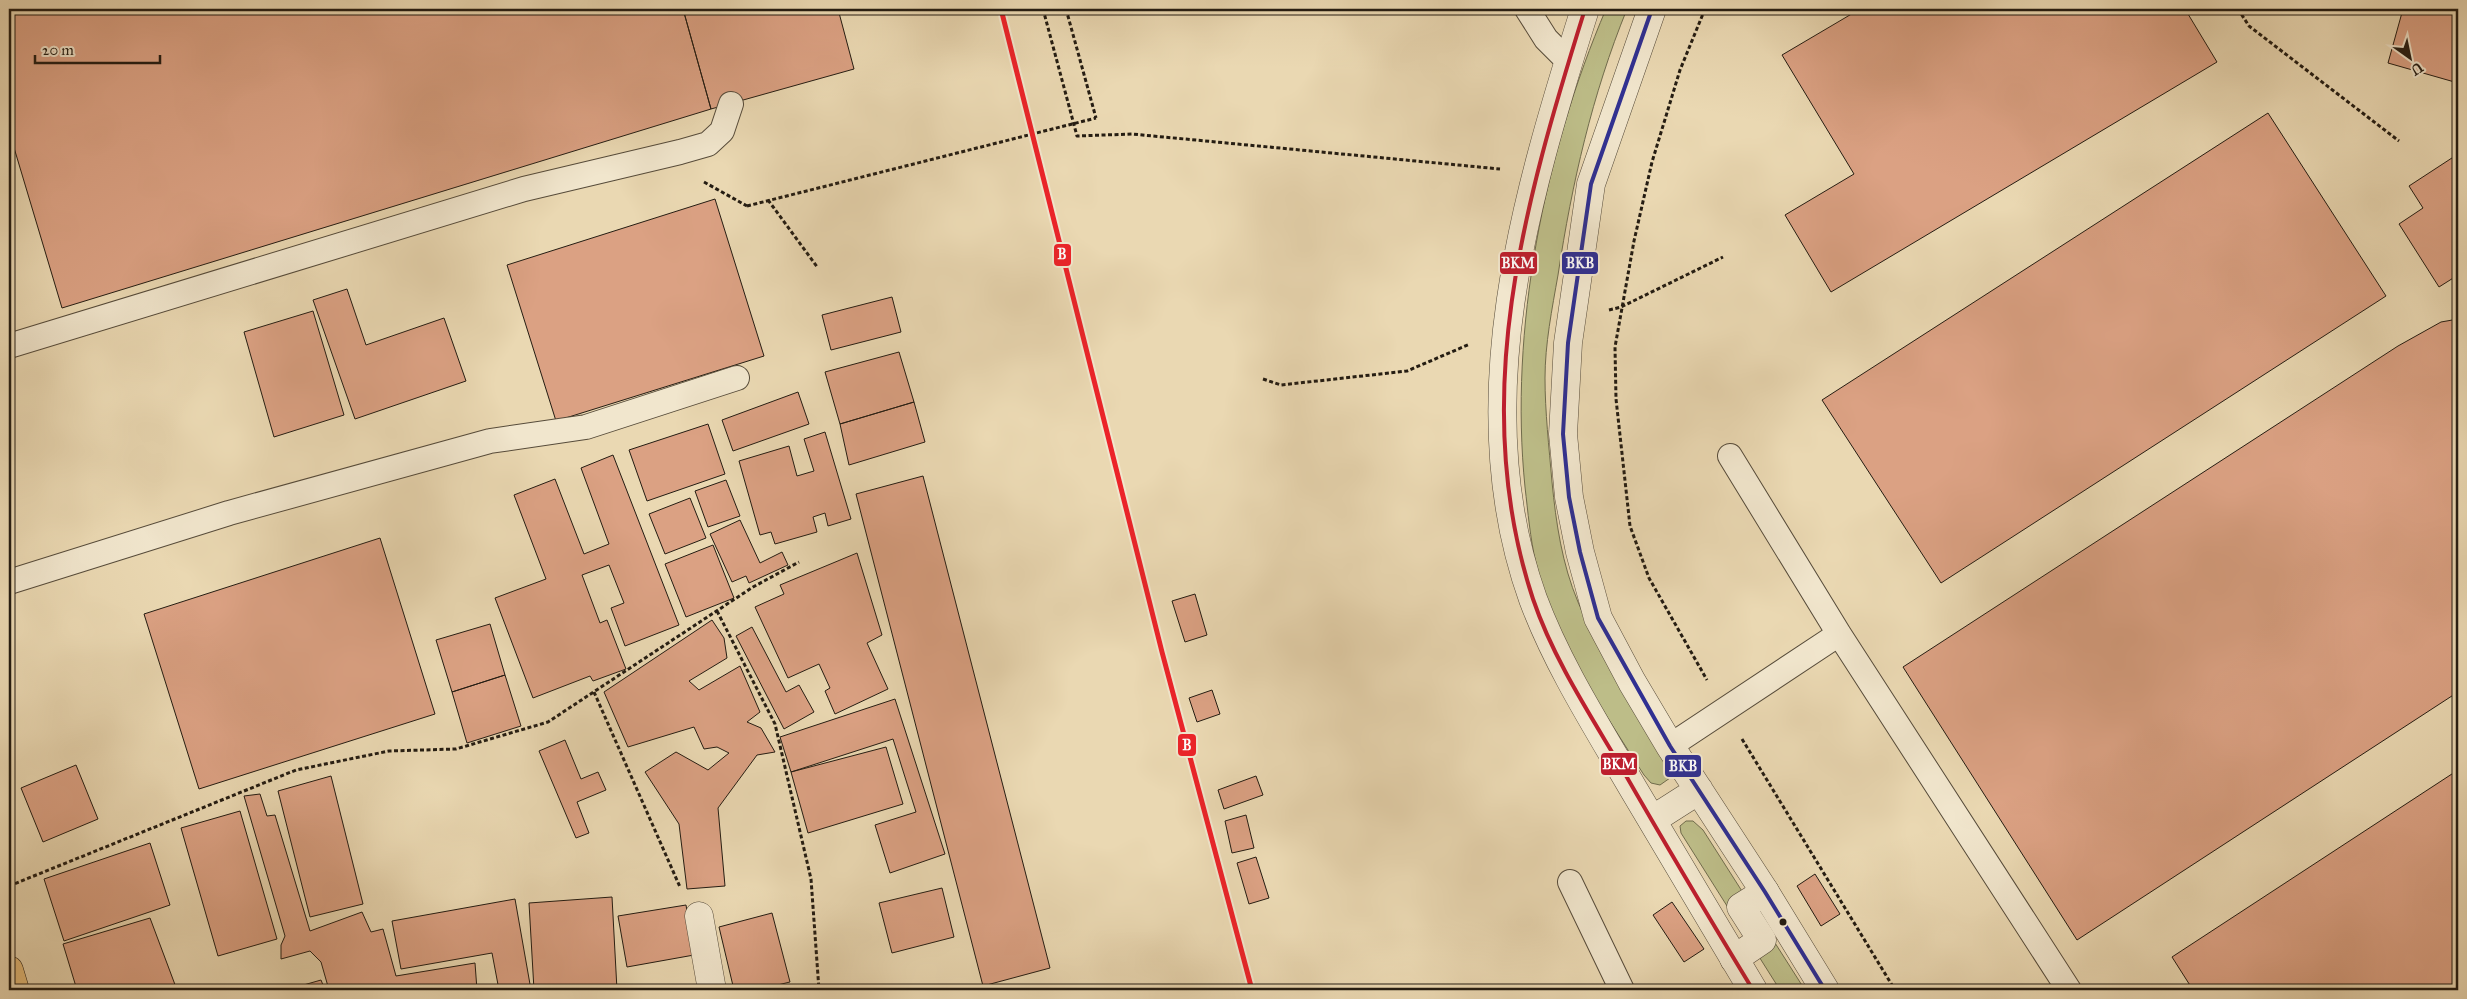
<svg xmlns="http://www.w3.org/2000/svg" width="2467" height="999" viewBox="0 0 2467 999" font-family="'IM FELL Great Primer',serif">
  <style>
    .green { fill: #bdbd88; stroke: #706c4d }
    .building { fill: #dba183; stroke: #241c12 }
    .lines { fill: none; stroke-linecap: round; stroke-linejoin: round }
    .service-casing { stroke: #564b3a; stroke-width: 26 }
    .pedestrian-casing { stroke: #564b3a; stroke-width: 29 }
    .minor-casing { stroke: #564b3a; stroke-width: 29 }
    .primary-casing { stroke: #241c12; stroke-width: 29 }
    .path { stroke: #241c12; stroke-width: 3; stroke-dasharray: 4 2.5; stroke-linecap: butt }
    .service { stroke: #f1e6cd; stroke-width: 24 }
    .pedestrian { stroke: #f1e6cd; stroke-width: 28 }
    .minor { stroke: #f1e6cd; stroke-width: 28 }
    .primary { stroke: #e5bc79; stroke-width: 28 }
    .path-bridge { stroke: #241c12; stroke-width: 3; stroke-dasharray: 4 2.5; stroke-linecap: butt }
    .bus-1-casing { stroke: #f1e6cd; stroke-width: 8 }
    .bus-2-casing { stroke: #f1e6cd; stroke-width: 8 }
    .bus-1 { stroke: #303092; stroke-width: 4 }
    .bus-2 { stroke: #bd1f2e; stroke-width: 4 }
    .rail-1-casing { stroke: #f1e6cd; stroke-width: 9 }
    .rail-1 { stroke: #ec2329; stroke-width: 5 }
    .bus-dot { fill: #241c12; stroke: #f1e6cd; stroke-width: 2 }
    .line-badge { stroke: #f1e6cd; stroke-width: 2 }
    .badge-label { font-size: 14px; text-anchor: middle; font-weight: bold; fill: #fff }
  </style>
  <rect width="100%" height="100%" fill="#ead8b2"/>
  <filter id="stains"><feTurbulence type="fractalNoise" baseFrequency=".004" numOctaves="4"/><feColorMatrix values="0 0 0 0 .2 0 0 0 0 .09 0 0 0 0 .02 0 0 0 .5 -.17"/></filter>
  <radialGradient id="worn" r=".72"><stop offset=".6" stop-color="#630" stop-opacity="0"/><stop offset="1" stop-color="#630" stop-opacity=".3"/></radialGradient>
  <path class="green" d="M1606,9h21c-35,86 -55,174 -69,266 -6,34 -13,69 -13,103 0,34 4,69 7,104 4,41 10,82 26,120 23,60 64,107 92,164v12l-10,7 -9,-2 -7,-8c-41,-64 -90,-137 -108,-212 -6,-25 -8,-51 -11,-76 -16,-158 19,-333 81,-478z
    M1686,821h7l10,9 102,160h-25l-99,-157 -1,-7z"/>
  <path class="building" d="M9,9h674l28,100 -649,199 -53,-177z
    M683,9h155l16,60 -143,40z
    M1860,9h325l32,53 -386,230 -46,-77 69,-41 -72,-119z
    M2403,9h55v74l-70,-20z
    M2268,113l118,183 -445,287 -119,-183z
    M2458,154v121l-19,12 -40,-63 24,-16 -14,-22z
    M715,199l49,157 -208,65 -49,-156z
    M347,289l19,56 78,-27 22,63 -111,38 -42,-119z
    M892,297l9,35 -70,18 -9,-35z
    M313,311l31,104 -70,22 -30,-105z
    M2458,319v373l-381,248 -174,-273 495,-321 43,-24z
    M899,352l15,50 -74,22 -15,-52z
    M798,392l11,32 -76,27 -11,-31z
    M914,402l11,40 -76,23 -9,-41z
    M708,424l17,50 -78,27 -18,-51z
    M825,432l26,87 -23,7 -3,-13 -12,4 4,15 -42,12 -4,-12 -11,3 -21,-74 50,-15 8,30 17,-5 -10,-32z
    M613,455l66,170 -54,21 -14,-38 13,-5 -15,-38 -27,10 18,48 7,-3 19,49 -33,12 -3,-5 -57,22 -38,-100 51,-19 -32,-84 41,-16 29,75 25,-10 -28,-76z
    M923,476l127,492 -67,18 -127,-492z
    M726,480l14,36 -32,11 -13,-36z
    M690,498l16,40 -41,16 -16,-40z
    M740,520l20,43 22,-11 6,13 -39,18 -3,-7 -14,6 -22,-48z
    M380,538l55,176 -236,75 -55,-175z
    M713,545l21,53 -48,19 -21,-53z
    M857,553l25,82 -15,8 21,46 -53,25 -10,-23 5,-3 -11,-24 -31,14 -33,-71 29,-13 -4,-9z
    M1195,594l12,41 -22,7 -13,-41z
    M712,620l12,18 3,20 -38,23 10,9 41,-24 20,46 -13,10 14,6 14,24 -18,3 -39,53 7,78 -38,3 -8,-65 -34,-52 31,-20 32,18 21,-17 -12,-6 -13,2 -10,-22 -66,20 -24,-55z
    M490,624l15,51 -53,17 -16,-52z
    M752,627l34,65 13,-7 15,27 -30,17 -48,-93z
    M505,675l16,51 -54,17 -15,-51z
    M1212,690l8,24 -23,8 -8,-24z
    M895,699l50,155 -55,19 -15,-48 41,-13 -23,-73 -102,33 -11,-35z
    M565,740l16,39 17,-7 8,18 -29,12 12,31 -13,5 -37,-87z
    M886,747l17,57 -95,29 -17,-61z
    M76,765l22,54 -55,23 -22,-54z
    M2458,770v220h-265l-21,-33z
    M331,776l32,128 -53,13 -32,-126z
    M1256,776l7,19 -39,14 -6,-19z
    M260,794l7,22 8,-1 35,116 52,-19 9,20 12,-3 13,47 79,-13 2,27h-148l-8,-28 -11,-11 -29,8v-14l4,-9 -41,-140z
    M240,811l37,128 -59,17 -37,-128z
    M1246,815l8,33 -22,5 -7,-32z
    M150,843l20,62 -106,36 -20,-62z
    M1256,857l13,41 -20,6 -12,-41z
    M1815,874l25,40 -19,12 -24,-40z
    M942,888l12,49 -62,16 -13,-50z
    M612,897l5,93h-83l-5,-87z
    M515,899l16,91h-32l-7,-37 -91,16 -9,-48z
    M1672,902l32,47 -20,13 -31,-47z
    M686,905l8,50 -67,12 -9,-51z
    M772,913l18,69 -33,8h-23l-15,-63z
    M150,918l27,72h-100l-14,-46z
    M321,980l4,10h-39z"/>
  <g class="lines">
    <g class="service-casing">
      <path id="service" d="M1527,9l19,30 23,23
        M9,346l515,-157 156,-37 28,-8 14,-13 9,-27
        M1730,456l109,178
        M9,582l220,-69 261,-72 96,-14 151,-49
        M1670,746l169,-112 230,356
        M1570,882l52,108"/>
    </g>
    <g class="pedestrian-casing">
      <path id="pedestrian" d="M1734,959l28,-19 -21,-33 24,-15"/>
    </g>
    <g class="minor-casing">
      <path id="minor" d="M1585,9c-59,187 -122,396 -52,590 25,67 65,129 101,191 40,67 79,134 119,200
        M1652,9l-61,175 -23,159 -5,91 6,63 11,55 18,66 34,64 38,64 95,146 60,98
        M1652,820l47,-30
        M699,916l13,74"/>
    </g>
    <g class="primary-casing">
      <path id="primary" d="M9,970l6,20"/>
    </g>
    <path class="path" d="M1043,9l34,127 55,-2 368,35
      M1066,9l30,109
      M1705,9l-25,61 -28,92 -18,79 -19,106 1,52 14,127 19,52 58,102
      M2238,9l11,17 150,115
      M704,182l43,24
      M768,200l50,68
      M1609,310l12,-3 102,-50
      M1263,379l18,6 126,-14 63,-27
      M717,611l58,113 36,155 8,111
      M594,692l86,195
      M1742,739l153,251
      M9,886l287,-116 93,-19 67,-2 92,-27 205,-135 46,-25"/>
    <use href="#service" class="service"/>
    <use href="#pedestrian" class="pedestrian"/>
    <use href="#minor" class="minor"/>
    <use href="#primary" class="primary"/>
    <path class="path-bridge" d="M747,206l349,-88"/>
    <g class="bus-1-casing">
      <path id="bus-1" d="M1652,9l-61,175 -23,159 -5,91 6,63 11,55 18,66 72,128 95,146 60,98"/>
    </g>
    <g class="bus-2-casing">
      <path id="bus-2" d="M1585,9c-60,192 -118,391 -52,590 20,59 56,114 88,168 43,75 87,149 132,223"/>
    </g>
    <use href="#bus-1" class="bus-1"/>
    <use href="#bus-2" class="bus-2"/>
    <g class="rail-1-casing">
      <path id="rail-1" d="M1001,9l161,643 90,338"/>
    </g>
    <use href="#rail-1" class="rail-1"/>
  </g>
  <circle class="bus-dot" cx="1783" cy="922" r="4.5"/>
  <g class="line-badge">
    <rect x="1053" y="243" width="19" height="24" rx="5" fill="#ec2329"/>
    <rect x="1561" y="251" width="38" height="24" rx="5" fill="#303092"/>
    <rect x="1499" y="251" width="39" height="24" rx="5" fill="#bd1f2e"/>
    <rect x="1177" y="733" width="20" height="24" rx="5" fill="#ec2329"/>
    <rect x="1600" y="752" width="38" height="24" rx="5" fill="#bd1f2e"/>
    <rect x="1664" y="754" width="38" height="24" rx="5" fill="#303092"/>
  </g>
  <g class="badge-label">
    <text x="1062" y="259">B</text>
    <text x="1580" y="268">BKB</text>
    <text x="1518" y="268">BKM</text>
    <text x="1187" y="750">B</text>
    <text x="1619" y="769">BKM</text>
    <text x="1683" y="771">BKB</text>
  </g>
  <rect width="2467" height="999" fill="none" stroke="#ead8b2" stroke-width="30"/>
  <rect x="10" y="10" width="2447" height="979" fill="none" stroke="#241c12" stroke-width="2.5"/>
  <rect x="15" y="15" width="2437" height="969" fill="none" stroke="#241c12"/>
  <g transform="translate(2410 58) rotate(147)" stroke="#f1e6cd" stroke-width="4" paint-order="stroke">
  <path d="M0-4L9 19L0 12L-9 19Z" fill="#241c12"/>
  <text y="-8" font-size="14" font-weight="bold" text-anchor="middle" fill="#241c12">U</text>
  </g>
  <path d="M35 55v8h125v-8" fill="none" stroke="#241c12" stroke-width="2.5"/>
  <text x="42" y="55" font-size="15" fill="#241c12" stroke="#f1e6cd" stroke-width="4" paint-order="stroke">20 m</text>
  <rect width="100%" height="100%" filter="url(#stains)"/>
  <rect width="100%" height="100%" fill="url(#worn)"/>
</svg>
